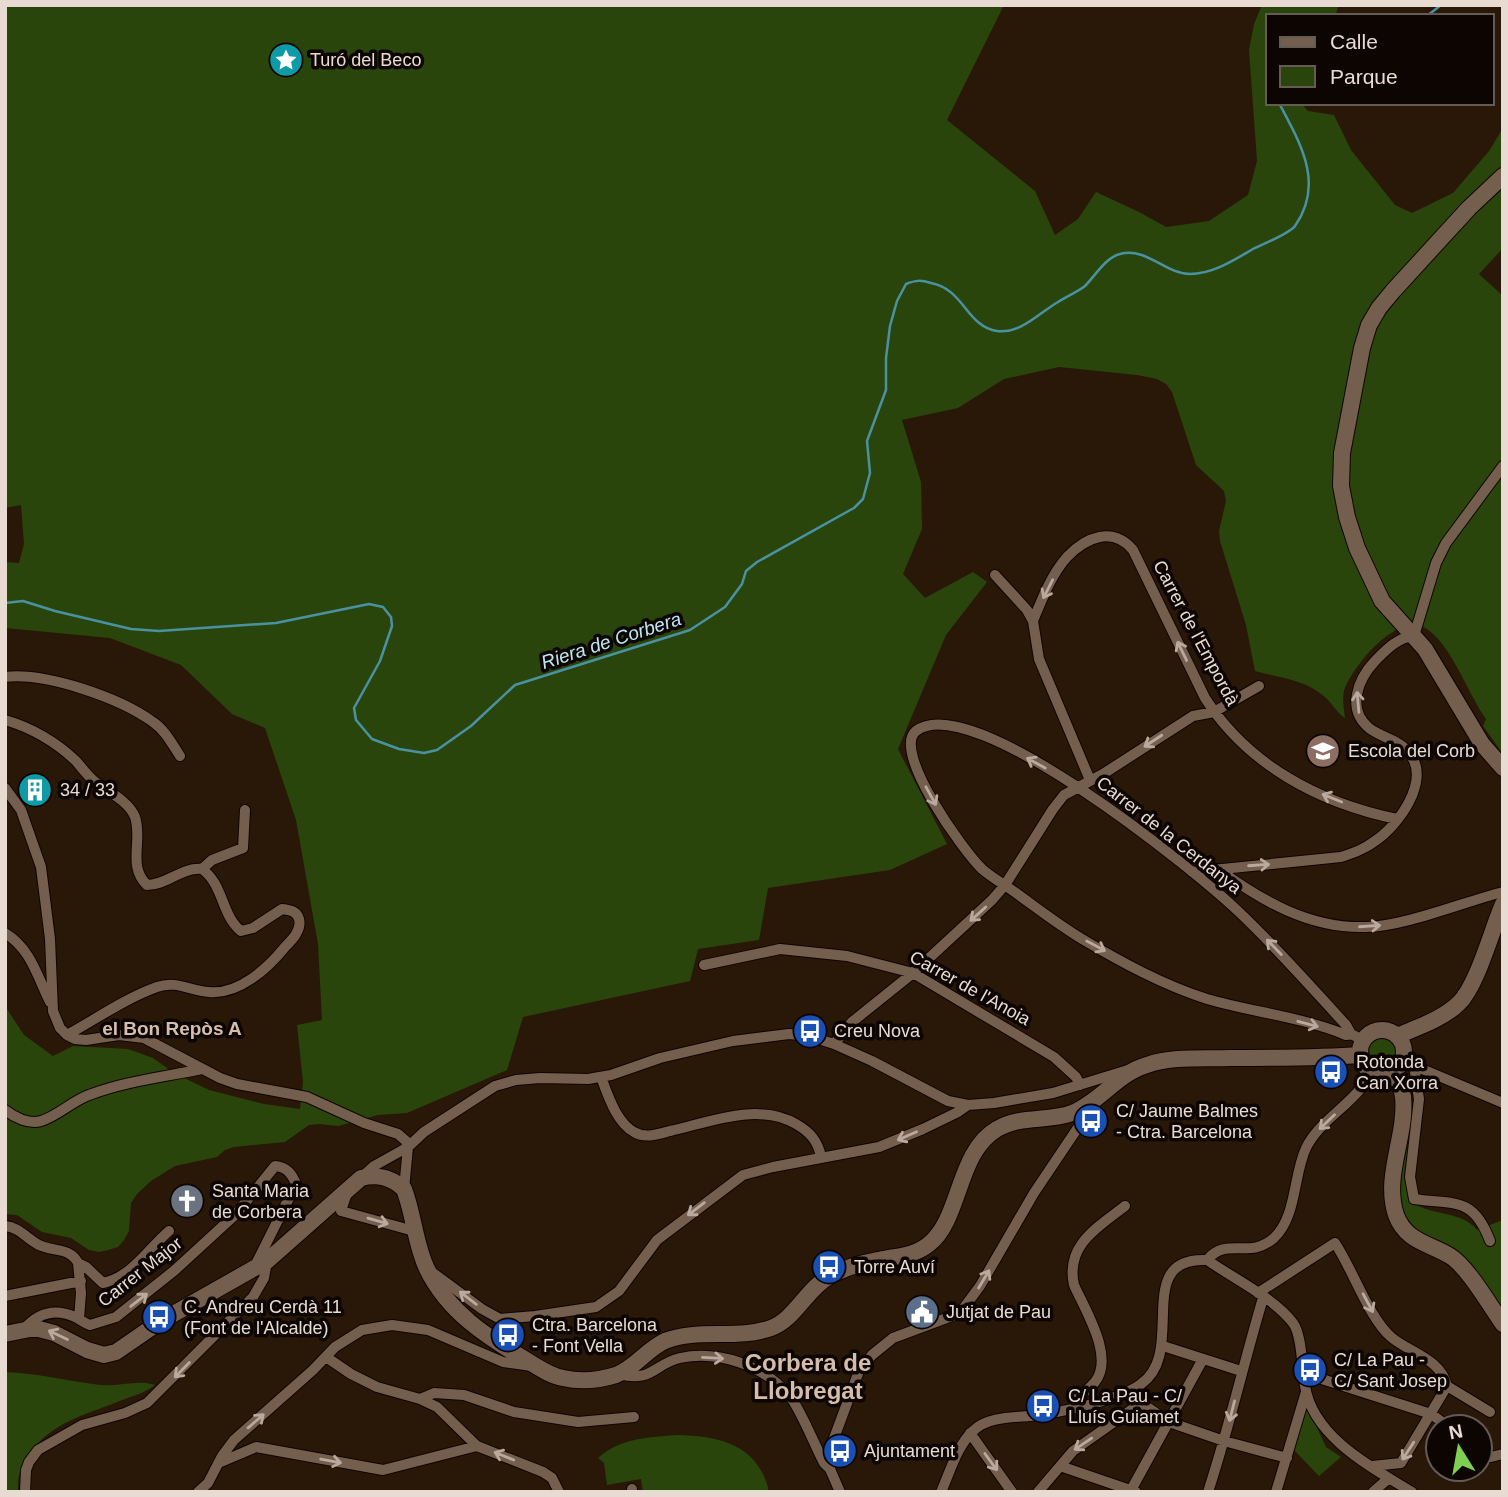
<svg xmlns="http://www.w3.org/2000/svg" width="1508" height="1497" viewBox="0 0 1508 1497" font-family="Helvetica,sans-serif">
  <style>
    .green { fill: #29450b }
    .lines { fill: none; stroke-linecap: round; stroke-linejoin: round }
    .stream { stroke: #4a92a2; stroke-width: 2.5 }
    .street-casing { stroke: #110400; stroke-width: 12 }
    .secondary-casing { stroke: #110400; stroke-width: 18 }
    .street { stroke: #745f4e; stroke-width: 10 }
    .secondary { stroke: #745f4e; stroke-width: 16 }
    .oneway { stroke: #baa99d }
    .labels { text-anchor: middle; stroke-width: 7; stroke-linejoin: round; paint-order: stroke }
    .poi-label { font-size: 18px; fill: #e8dbd2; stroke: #0c0502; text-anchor: start }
    .street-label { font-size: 18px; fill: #e8dbd2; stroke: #0c0502 }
    .water-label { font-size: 19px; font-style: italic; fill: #bce7f6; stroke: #0c0502 }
    .neighbourhood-label { font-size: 19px; font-weight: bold; fill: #d5bdaa; stroke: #0c0502 }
    .district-label { font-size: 24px; font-weight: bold; fill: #d5bdaa; stroke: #0c0502 }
  </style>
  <rect width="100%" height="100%" fill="#291808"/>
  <path class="green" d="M5,5h999l-57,115 88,71 20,44 23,-16 18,-27 43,20 27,15 43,-6 39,-26 9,-34 -8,-111 5,-26 8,-19h77l-4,11h-67v87h33l7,8 26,4 17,35 44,55 17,8 41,-20 36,-42 14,-23v120l-24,26 24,22v458l-20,-28 3,-7c-18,-25 -34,-73 -59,-90 -30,-19 -75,38 -83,62 -2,8 0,19 1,27 -9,-6 -12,-14 -20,-21 -20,-18 -45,-19 -70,-26l-9,-46 -26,-84 -1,-10 7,-30 -2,-10 -28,-26 -24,-73 -6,-8 -9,-5 -20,-4 -78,-8 -55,12 -46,29 -56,12 19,62 1,47 -19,45 22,24 48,-26 14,10 -41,53 -48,114 49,95 -57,26 -122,18 -9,52 -61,9 -8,32 -167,36 -16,53 -100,43 -29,2 -40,11 -19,-2 -10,1 -24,17 -51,5 -9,3 -8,7 -42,9 -24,15 -14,13 -6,9 -2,28 -5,9 -6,7 -10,3 -9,2 -10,-2 -18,-12 -29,-6 -25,-17 -12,-1v-208l19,29 29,21 20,-10 55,3 25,9 21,15 35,17 55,14 36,5 3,-27 -6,-57 25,-5 -4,-76 -22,-124 -31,-92 -33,-14 -51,-49 -71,-27 -105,-10v-66l14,1 5,-19 -3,-39 -16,3z
    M1368 1052a14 14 0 1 1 28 0a14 14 0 1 1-28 0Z
    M1413,1102l-8,76 4,21c17,18 52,10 68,31l26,-10v110l-35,-48 -19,-20 -57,-39 5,-116z
    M5,1372c32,1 63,9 95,13 18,2 38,-6 55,0 -9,7 -19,10 -30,14 -31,13 -62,19 -87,44 -14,13 -21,29 -20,49h-13z
    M1304,1411h5l17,36 15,10 -22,19 -26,-27z
    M678,1435c42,1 81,10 91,57h-126l-2,-13 -34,6 -3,-22 -6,-5c22,-20 51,-21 80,-23z"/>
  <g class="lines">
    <path class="stream" d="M1427,16l14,-11
      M5,603l18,-2 32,10 76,18 28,2 117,-8 93,-19 14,3 8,10 1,9 -12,35 -26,47 2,12 16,19 27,10 25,4 13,-3 34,-24 44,-41 175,-55 35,-23 17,-23 4,-13 11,-9 97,-54 9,-9 7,-26 -3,-32 19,-51v-32l4,-32 7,-25 9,-17c10,-4 15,-4 25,-1 33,6 36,44 66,48 24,3 42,-18 61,-29 9,-6 18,-9 27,-16 10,-10 21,-29 35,-32 27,-7 45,20 70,20 23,0 44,-14 63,-25 10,-5 36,-15 42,-23 30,-43 5,-83 -16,-123"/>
    <g class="street-casing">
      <path id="street" d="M995,575l32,35 6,11 6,38 51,121
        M1033,621c9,-22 18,-46 34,-64 19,-20 46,-31 66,-7l72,148c43,67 114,105 192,121
        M5,677c41,-5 115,21 148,45 12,8 19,22 27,34
        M5,720c27,8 51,22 71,41 6,7 11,14 18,20 13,10 35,20 41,36 8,23 -8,49 12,68 20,0 34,-18 55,-16 22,16 19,46 39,62l12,-3 29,-19c8,1 15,2 17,10 3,11 -7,21 -14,28 -17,21 -46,48 -76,45 -19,-1 -32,-12 -52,-5 -31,11 -61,32 -90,48
        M5,788l16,22 20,57 9,72 3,72 7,17 7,7 8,4 11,1 33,-5 25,3 76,40 17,6 70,13 57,26 34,11 8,7 2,6 -4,42
        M202,869l10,-9 31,-12 2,-38
        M1218,869c44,32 92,60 148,58 40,-1 97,-25 137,-35
        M1192,872l149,-15c12,-4 24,-8 34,-16 23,-15 56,-60 35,-87 -10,-14 -28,-16 -41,-26 -23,-19 -11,-49 6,-67 11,-11 23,-24 39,-25l22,-73 10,-20 57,-77
        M5,933c26,16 32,43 45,69
        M704,965l76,-16 67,7 66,17 141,84 22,20 4,8
        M1351,1034l-5,1c-44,-18 -94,-23 -139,-36 -44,-14 -86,-37 -125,-60 -25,-15 -49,-34 -73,-51 -9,-6 -19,-12 -27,-19 -18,-17 -91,-118 -66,-138 55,-43 280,140 323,181 38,36 72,75 107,113l5,9 12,6
        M834,1044l18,-22 61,-49 79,-73 13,-15 48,-76 11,-14 39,-21 90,-58 21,-4 45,-26
        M1403,1061l100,42
        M1414,1066l5,33 -9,78 4,22c41,6 59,-3 76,42
        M601,1077c7,18 15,45 33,55 11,7 25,2 36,-1 40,-9 88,-29 126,-7 14,8 22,17 25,33
        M5,1110c9,7 24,15 36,11 17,-5 31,-20 48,-26 37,-14 75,-18 113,-26
        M363,1176l11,-10 34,-19 16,-15 71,-46 21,-6 24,-2 48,1 23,-4 49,-17 73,-17 56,-7 20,2 25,8 38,17 76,40 20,4 26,-2 59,-10 75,-23
        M347,1193l-6,18 73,20
        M5,1226c14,1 22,13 34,19 14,7 31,2 39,18
        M1207,1260c20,-24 42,0 67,-22 23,-22 19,-62 32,-90 15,-31 52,-45 65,-77
        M429,1270l53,39 18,10 35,-3 61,-9 23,-16 38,-51 86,-65 30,-8 106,-20 44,-18 35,-17 10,-7
        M1258,1293l77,-50c18,27 34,75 56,94 19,16 50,22 56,49l43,26
        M5,1296l76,-15
        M79,1319l2,-26 -3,-30 8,4 17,16c29,-6 45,-34 66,-52
        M24,1329c14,-16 31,-21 51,-12 6,3 9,6 15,8l26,-8 59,-47 61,-56 39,-48c12,1 17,8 21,18l-41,82
        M1163,1346l78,25
        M326,1357l25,17 26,13 43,12 17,8 40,39 66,26 9,6 7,14
        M1303,1373l128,41 18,13
        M619,1374c33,9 35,-10 61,-16 38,-8 83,7 109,37 11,13 26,51 35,68l6,6 10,23
        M420,1399l14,-6 30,2 50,17 64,10 56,-5
        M1141,1403l28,19 55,19 63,17
        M1075,1407l-1,-6c7,-6 15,-12 21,-19 20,-25 -10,-72 -21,-97 -9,-40 24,-58 51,-79
        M970,1433l42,59
        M1480,1449l11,8 12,-3
        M221,1462l35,-15 127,23 94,-24
        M1060,1466l76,26
        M1372,1466l29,-3 46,-77
        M830,1469v-20l29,-78 13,-16 21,-17 67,-25 20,-27 54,-93 45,-67 11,-22
        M632,1489v3
        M25,1492l1,-22 3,-8 9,-12 44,-25 43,-12 22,-10 106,-106 11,-19 3,-17
        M198,1492l10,-9 14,-27 12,-16 79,-70 22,-23 27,-17 30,-5 36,5 75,32 29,4
        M941,1492c9,-20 16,-46 32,-61 16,-16 46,-13 66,-16 28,-4 80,-15 102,-31 47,-32 -10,-128 66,-124 26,18 67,38 86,63 9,12 9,46 12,63 8,51 66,81 107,106
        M1038,1492l35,-41 68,-48
        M1130,1492l73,-133
        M1208,1492c21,-64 36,-130 55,-194
        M1276,1492l30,-100
        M1373,1492l16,-14"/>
    </g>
    <g class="secondary-casing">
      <path id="secondary" d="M1503,176l-34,32 -76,83 -14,17 -10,17 -7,23 -20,105 -1,33 6,31 10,31 25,53 43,48 57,95 21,24
        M1360 1052a22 22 0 1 1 44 0a22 22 0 1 1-44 0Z
        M1397,1036c21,-9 46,-17 62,-33 18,-17 33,-74 44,-99
        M1394,1072c4,8 8,16 9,25 4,39 -20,79 -7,118 10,27 33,28 54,41 18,11 40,50 53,68
        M5,1334l30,-6 19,5 33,17 17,5 12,-3 45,-31 106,-60 94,-83c17,-4 30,-1 43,11 10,26 11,55 23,80 21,43 60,68 99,91 12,7 24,16 37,18 17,4 37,2 53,-3 19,-7 31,-26 49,-34 32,-13 73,-1 106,-13 24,-9 35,-38 57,-51 16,-9 33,-14 51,-17 17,-4 36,-4 50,-16 32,-25 28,-92 68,-115 23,-14 51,-7 75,-16 28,-11 46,-40 75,-48 26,-9 56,-6 83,-7 43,0 87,0 131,-3"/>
    </g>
    <use href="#street" class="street"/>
    <use href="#secondary" class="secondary"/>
  </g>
  <defs><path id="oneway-shaft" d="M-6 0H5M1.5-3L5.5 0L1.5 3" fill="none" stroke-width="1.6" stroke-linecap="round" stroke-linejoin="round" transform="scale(1.75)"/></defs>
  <g class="oneway">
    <use href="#oneway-shaft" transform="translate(1048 589) rotate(117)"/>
    <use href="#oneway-shaft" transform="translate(1182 651) rotate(-116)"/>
    <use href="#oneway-shaft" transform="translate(1358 702) rotate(-95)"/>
    <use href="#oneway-shaft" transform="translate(1153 741) rotate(147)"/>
    <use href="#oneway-shaft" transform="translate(1036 763) rotate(-151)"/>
    <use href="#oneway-shaft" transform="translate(931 796) rotate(61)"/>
    <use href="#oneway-shaft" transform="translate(1332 798) rotate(-158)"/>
    <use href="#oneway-shaft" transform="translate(1259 865) rotate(-4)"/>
    <use href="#oneway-shaft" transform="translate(978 914) rotate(138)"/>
    <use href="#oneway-shaft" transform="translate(1370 926) rotate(-4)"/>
    <use href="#oneway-shaft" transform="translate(1096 946) rotate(28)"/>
    <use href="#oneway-shaft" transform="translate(1274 947) rotate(-134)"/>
    <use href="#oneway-shaft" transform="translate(1308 1024) rotate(15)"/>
    <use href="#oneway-shaft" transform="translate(1327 1122) rotate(136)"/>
    <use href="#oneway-shaft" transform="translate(907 1136) rotate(156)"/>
    <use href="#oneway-shaft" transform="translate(696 1209) rotate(143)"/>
    <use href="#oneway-shaft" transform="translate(378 1221) rotate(16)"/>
    <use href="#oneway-shaft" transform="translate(984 1279) rotate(-59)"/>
    <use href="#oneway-shaft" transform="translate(468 1298) rotate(-143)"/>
    <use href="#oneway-shaft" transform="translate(139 1300) rotate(-38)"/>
    <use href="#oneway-shaft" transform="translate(1368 1303) rotate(62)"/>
    <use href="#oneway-shaft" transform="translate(58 1335) rotate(-155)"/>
    <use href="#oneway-shaft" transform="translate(713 1358) rotate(3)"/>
    <use href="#oneway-shaft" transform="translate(182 1370) rotate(135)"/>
    <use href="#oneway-shaft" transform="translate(1232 1411) rotate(104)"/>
    <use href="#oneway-shaft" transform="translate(256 1421) rotate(-41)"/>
    <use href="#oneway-shaft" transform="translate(1083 1444) rotate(146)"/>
    <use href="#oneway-shaft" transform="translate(1408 1451) rotate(123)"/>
    <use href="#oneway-shaft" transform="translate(504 1456) rotate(-158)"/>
    <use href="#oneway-shaft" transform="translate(331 1461) rotate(10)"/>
    <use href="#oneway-shaft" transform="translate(991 1462) rotate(54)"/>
  </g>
  <defs>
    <g id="sight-disc" transform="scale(1.75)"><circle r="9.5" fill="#0f9aa8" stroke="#0c0502"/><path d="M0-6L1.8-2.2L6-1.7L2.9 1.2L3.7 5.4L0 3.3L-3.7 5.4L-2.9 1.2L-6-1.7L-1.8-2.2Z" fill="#fff"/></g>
    <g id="school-disc" transform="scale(1.75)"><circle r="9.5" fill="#8d6e63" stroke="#0c0502"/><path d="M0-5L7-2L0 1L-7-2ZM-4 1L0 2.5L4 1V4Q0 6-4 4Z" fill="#fff"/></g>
    <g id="building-disc" transform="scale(1.75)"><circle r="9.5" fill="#0f9aa8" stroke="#0c0502"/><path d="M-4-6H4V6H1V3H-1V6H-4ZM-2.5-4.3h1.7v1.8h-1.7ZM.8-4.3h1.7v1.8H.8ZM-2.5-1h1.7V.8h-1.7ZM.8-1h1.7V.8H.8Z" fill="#fff"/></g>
    <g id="bus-disc" transform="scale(1.75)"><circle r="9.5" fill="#1a4fb4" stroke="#0c0502"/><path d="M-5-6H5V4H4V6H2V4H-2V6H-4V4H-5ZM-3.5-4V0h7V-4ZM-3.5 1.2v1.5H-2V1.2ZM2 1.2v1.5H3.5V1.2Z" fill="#fff"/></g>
    <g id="church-disc" transform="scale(1.75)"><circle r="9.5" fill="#6b7280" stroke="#0c0502"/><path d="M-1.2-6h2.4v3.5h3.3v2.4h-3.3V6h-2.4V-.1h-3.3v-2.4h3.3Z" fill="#fff"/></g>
    <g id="civic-disc" transform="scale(1.75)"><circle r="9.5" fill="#5c6f8a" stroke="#0c0502"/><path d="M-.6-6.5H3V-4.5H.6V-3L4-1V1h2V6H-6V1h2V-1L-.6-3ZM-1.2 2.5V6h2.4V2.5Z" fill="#fff"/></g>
  </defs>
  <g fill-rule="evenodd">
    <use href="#sight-disc" x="286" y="60"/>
    <use href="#school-disc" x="1323" y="751"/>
    <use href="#building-disc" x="35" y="790"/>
    <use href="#bus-disc" x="810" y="1031"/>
    <use href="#bus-disc" x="1331" y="1072"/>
    <use href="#bus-disc" x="1091" y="1121"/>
    <use href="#church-disc" x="187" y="1201"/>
    <use href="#bus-disc" x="829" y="1267"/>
    <use href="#civic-disc" x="922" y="1312"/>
    <use href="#bus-disc" x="159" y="1317"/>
    <use href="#bus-disc" x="508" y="1335"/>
    <use href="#bus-disc" x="1310" y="1370"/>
    <use href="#bus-disc" x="1043" y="1406"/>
    <use href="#bus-disc" x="840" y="1451"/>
  </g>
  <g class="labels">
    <g class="poi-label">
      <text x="310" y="66">Turó del Beco</text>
      <text x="1348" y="757">Escola del Corb</text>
      <text x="60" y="796">34 / 33</text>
      <text x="834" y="1037">Creu Nova</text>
      <text x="1356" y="1068">Rotonda<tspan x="1356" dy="21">Can Xorra</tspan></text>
      <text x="1116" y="1117">C/ Jaume Balmes<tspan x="1116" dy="21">- Ctra. Barcelona</tspan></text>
      <text x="212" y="1197">Santa Maria<tspan x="212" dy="21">de Corbera</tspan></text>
      <text x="854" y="1273">Torre Auví</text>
      <text x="184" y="1313">C. Andreu Cerdà 11<tspan x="184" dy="21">(Font de l'Alcalde)</tspan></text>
      <text x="946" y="1318">Jutjat de Pau</text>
      <text x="532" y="1331">Ctra. Barcelona<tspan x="532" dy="21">- Font Vella</tspan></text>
      <text x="1334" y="1366">C/ La Pau -<tspan x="1334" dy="21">C/ Sant Josep</tspan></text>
      <text x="1068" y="1402">C/ La Pau - C/<tspan x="1068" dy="21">Lluís Guiamet</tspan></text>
      <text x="864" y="1457">Ajuntament</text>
    </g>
    <g class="street-label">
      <text transform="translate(1196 633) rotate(62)" y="6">Carrer de l'Empordà</text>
      <text transform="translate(1169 835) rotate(38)" y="6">Carrer de la Cerdanya</text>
      <text transform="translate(970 988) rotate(29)" y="6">Carrer de l'Anoia</text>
      <text transform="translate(140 1272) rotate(-38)" y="6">Carrer Major</text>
    </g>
    <g class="water-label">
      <text transform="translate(611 640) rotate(-18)" y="7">Riera de Corbera</text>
    </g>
    <g class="neighbourhood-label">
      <text x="172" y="1035">el Bon Repòs A</text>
    </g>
    <g class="district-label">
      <text x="808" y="1371">Corbera de<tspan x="808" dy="28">Llobregat</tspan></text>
    </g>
  </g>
  <rect width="1508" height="1497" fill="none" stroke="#e8dbd2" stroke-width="14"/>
  <rect x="1266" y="14" width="228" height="91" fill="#0c0502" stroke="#645b55" stroke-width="2"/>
  <rect x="1280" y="37" width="35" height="10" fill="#745f4e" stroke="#645b55" stroke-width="2"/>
  <text x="1330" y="49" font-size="21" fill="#e8dbd2">Calle</text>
  <rect x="1280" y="66" width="35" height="21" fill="#29450b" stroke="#645b55" stroke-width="2"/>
  <text x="1330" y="84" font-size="21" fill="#e8dbd2">Parque</text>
  <g transform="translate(1459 1448) rotate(349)"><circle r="33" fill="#0c0502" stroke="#645b55" stroke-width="2"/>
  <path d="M0-5L12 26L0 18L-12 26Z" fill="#7fd052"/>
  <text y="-10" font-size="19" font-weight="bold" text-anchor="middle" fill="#e8dbd2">N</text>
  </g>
</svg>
